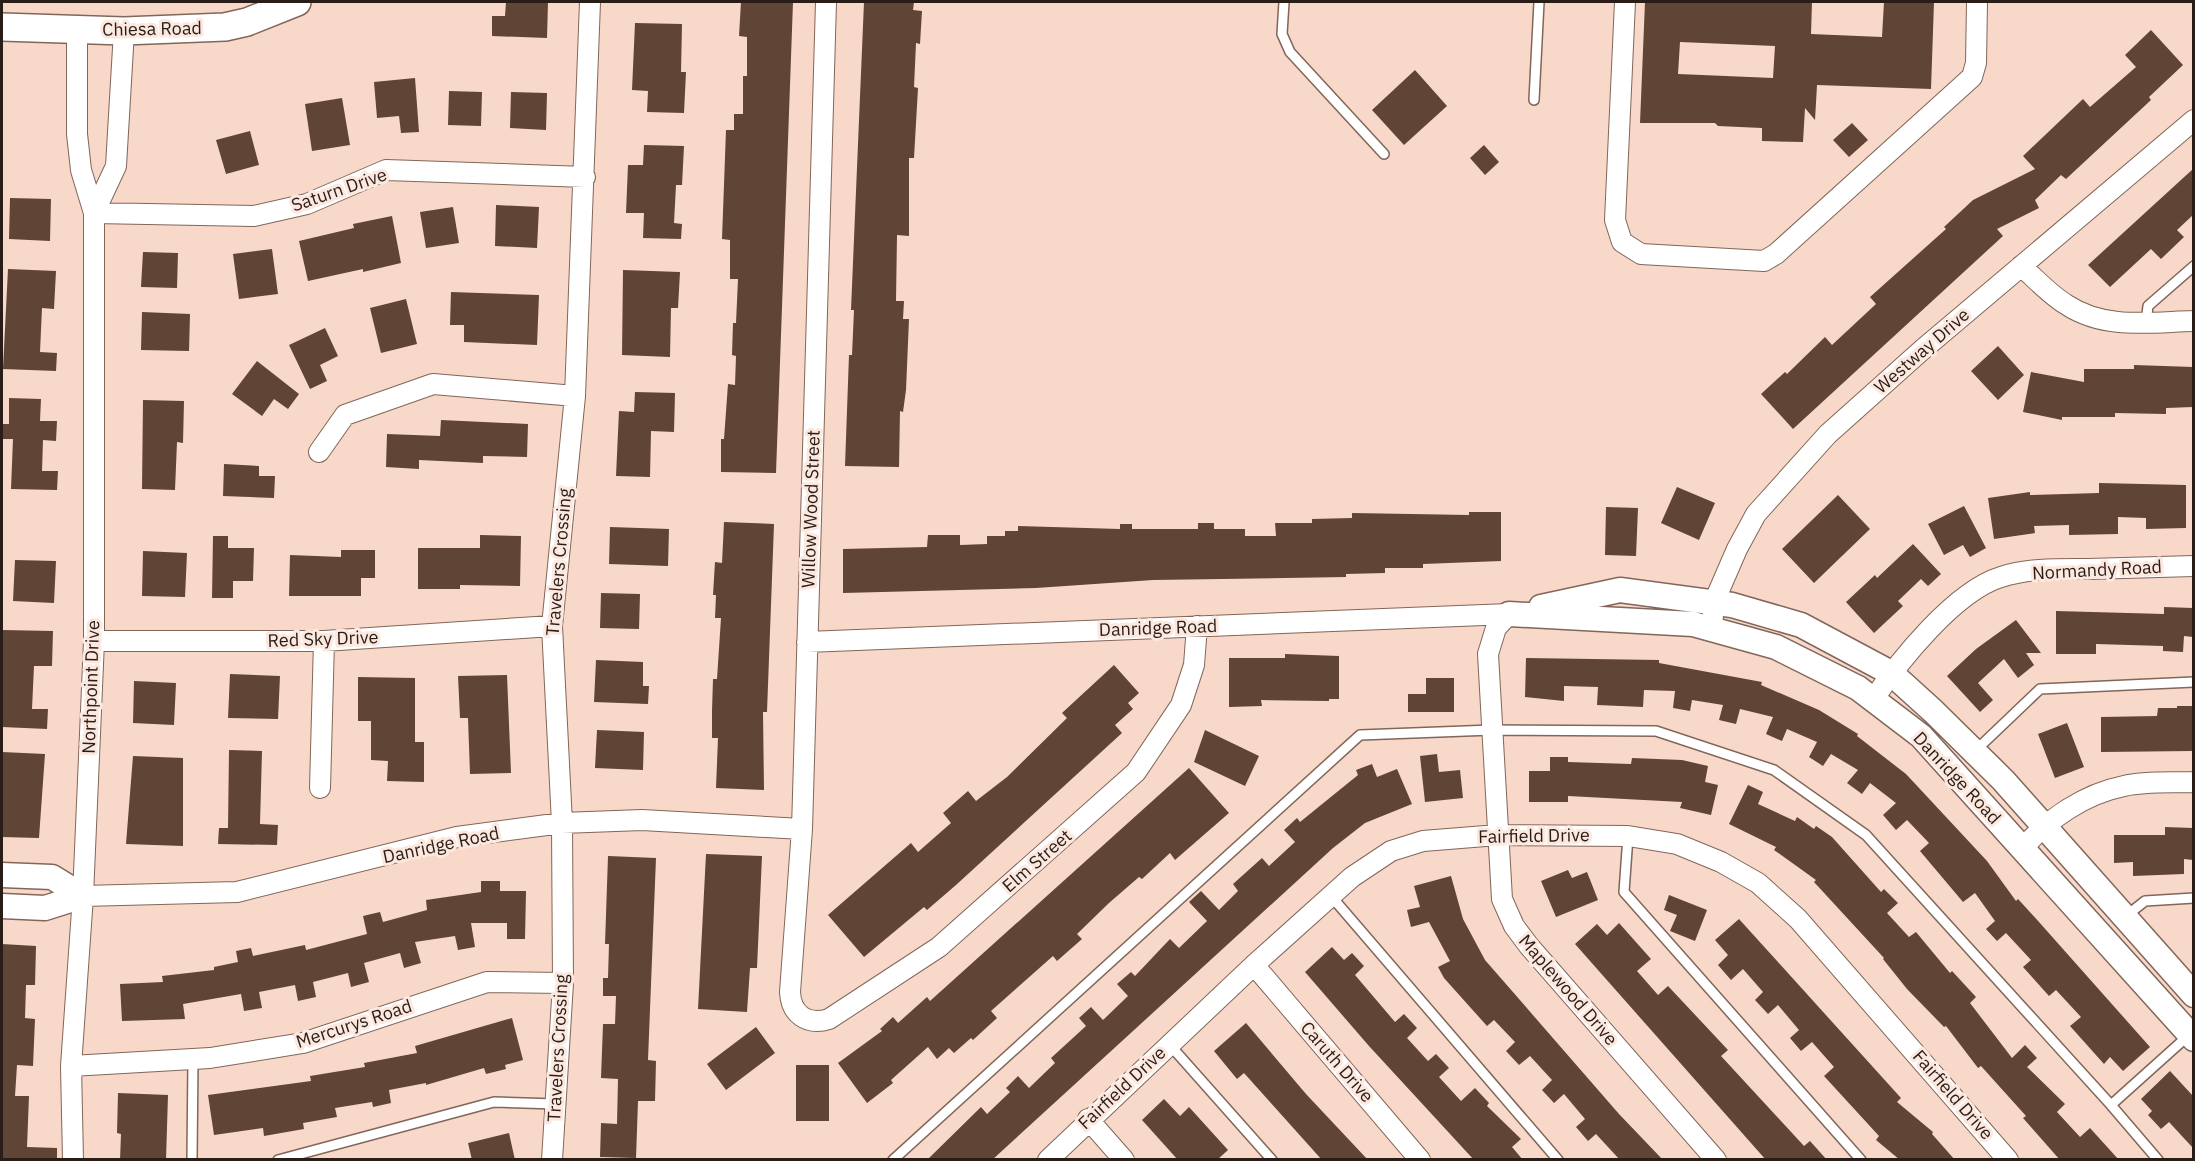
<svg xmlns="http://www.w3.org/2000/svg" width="2195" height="1161" viewBox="0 0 2195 1161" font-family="'IBM Plex Sans',sans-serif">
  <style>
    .building { fill: #604436; fill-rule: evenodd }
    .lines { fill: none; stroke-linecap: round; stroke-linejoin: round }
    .service-casing { stroke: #826659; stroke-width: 12 }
    .minor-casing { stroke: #826659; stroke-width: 22 }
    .tertiary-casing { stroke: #826659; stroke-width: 27 }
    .secondary-casing { stroke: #826659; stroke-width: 30 }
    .service { stroke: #fff; stroke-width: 9 }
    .minor { stroke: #fff; stroke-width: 20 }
    .tertiary { stroke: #fff; stroke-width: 24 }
    .secondary { stroke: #fff; stroke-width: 27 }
    .labels { text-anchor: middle; stroke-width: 6; stroke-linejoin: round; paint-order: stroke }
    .street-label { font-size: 18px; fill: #281d17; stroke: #fce8df }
  </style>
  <rect width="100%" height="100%" fill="#f8d8c9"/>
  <path class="building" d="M506,2h42l-1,36 -55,-2v-20h13z
    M741,2h52l-17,471 -55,-1v-33h3l4,-55 7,1 1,-29 -4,-1 1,-32h3l2,-44h-8v-39l-8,-1 4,-109h8v-16h9v-38h4v-39l-8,-1z
    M864,2h50l-1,8 9,1 -2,33 -4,-1 -2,44 4,1 -4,70h-5v78l-12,-1 -1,66h8l-1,18h6l-3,71 -3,22 -3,-1 -1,56 -54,-1 4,-111h3l2,-45h-3z
    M1645,2h167l-1,32 71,3 2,-35h50l-3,87 -114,-4 -2,35 -10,-12 -2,34 -41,-1v-13l-44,-2 -3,-3h-75zM1680,42l95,4 -2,32 -95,-4z
    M635,23l47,1 -1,48h5l-2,41 -37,-1 1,-21 -16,-1z
    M2151,30l32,35 -34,32 2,3 -85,79 -5,-4 -26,25 4,8 -42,21 6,7 -210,193 -32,-35 24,-22 2,2 38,-37 7,8 44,-41 -6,-7 76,-68 -2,-2 29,-27 62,-31 -12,-13 60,-57 7,8 46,-40 -11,-12z
    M1415,70l32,36 -43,39 -32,-35z
    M415,78l4,54 -18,1 -2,-17 -22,2 -3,-36z
    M449,91l33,1 -1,34 -33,-1z
    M511,92l36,1 -1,37 -36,-2z
    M342,98l8,47 -38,6 -7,-47z
    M1852,123l16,17 -19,17 -16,-17z
    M250,131l9,34 -33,9 -10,-34z
    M644,145l40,1 -2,39h-6l-2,38 8,1 -1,15 -38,-1 1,-25h-18l2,-48h15z
    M1484,145l15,17 -14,13 -15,-17z
    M2193,169v46l-16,15 7,7 -23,22 -10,-10 -41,38 -22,-22z
    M10,198l41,1 -1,42 -41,-2z
    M496,205l43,2 -2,41 -42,-2z
    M453,207l6,36 -33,5 -6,-36z
    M392,216l9,47 -38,9v-3l-55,12 -9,-40 55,-13 -1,-4z
    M272,249l6,45 -39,5 -6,-45z
    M143,252l35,1 -1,35 -36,-1z
    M8,269l48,2 -2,38 -12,-1 -2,44 17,1 -1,18 -53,-2z
    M623,270l57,2 -2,36h-7l-1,49 -48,-2z
    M451,292l88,3 -2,50 -73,-3v-17h-14z
    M406,299l11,45 -36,9 -11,-45z
    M142,312l48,2 -1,37 -48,-1z
    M325,328l13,28 -18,9 7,16 -17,8 -21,-44z
    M1998,346l26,29 -26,25 -27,-29z
    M257,361l42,33 -11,15 -14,-10 -12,17 -30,-22z
    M2134,365l59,2v40l-27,1v6l-51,-1v4h-53v3l-39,-8 8,-40 53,10v-13h50z
    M635,392l40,1 -1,39 -23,-1 -1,46 -34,-1 3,-65 15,1z
    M9,398l32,1 -1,22h17l-1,20 -13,-1 -1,31h16l-1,19 -46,-1 2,-50h-11v-15h7z
    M143,400l41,1 -1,42 -6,-1 -2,48 -33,-1z
    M441,420l87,4 -1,33 -44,-1v7l-64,-3v9l-33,-2 1,-33 53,2z
    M224,464l35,2v10h16l-1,22 -51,-2z
    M2099,483l87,2v43l-40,1v-11l-28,-1v17l-49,1v-10l-35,1 1,7 -41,6 -6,-41 42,-6v3l69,-2z
    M1677,487l38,16 -16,37 -38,-17z
    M1838,495l32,34 -56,54 -32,-34z
    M1964,506l22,42 -16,9 -7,-12 -19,10 -16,-31z
    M1606,507l32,1 -2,48 -31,-1z
    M1469,512h32v49l-78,3v4h-38v5l-39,1v3l-193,3 -117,8 -193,5v-44l84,-2 1,-12h32v10l27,-1v-8h18v-5h13v-5l102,3v-5h12v5h66v-6h16v6h31v7h31l-1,-13h37v-4l40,-1v-5l117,2z
    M724,522l50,2 -7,188h-4l1,78 -48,-2 2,-50h-6v-27l1,-32h4l4,-61h-6l1,-23h-3l2,-33 7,1z
    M610,527l59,2 -1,37 -59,-2z
    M480,535l41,1 -1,50 -60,-1v4h-42v-41h62z
    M213,536h15v12h26l-1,33h-20v17h-21z
    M1913,544l28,30 -13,12 -7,-7 -23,22 5,5 -29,27 -28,-31 29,-27 2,3z
    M341,550h34v28h-14v18h-72l1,-41 51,2z
    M143,551l44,2 -2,44 -43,-1z
    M15,560l41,1 -2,42 -41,-2z
    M601,593l39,1 -1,35 -39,-1z
    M2164,607l29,1v29l-9,-1 -1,16 -20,-1v-5l-67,-2v10h-40v-43l108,3z
    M2016,620l25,33h-15l8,12 -16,13 -14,-19 -26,24 15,17 -13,12 -33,-36 29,-27z
    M2,630l51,1 -1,35h-18l-2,43h16l-1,20 -45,-2z
    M1285,654l54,2v43h-10v2l-68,-1 1,6 -33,1v-49h56z
    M1526,658l133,2v3l103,19 -1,3 58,25 39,24 -1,2 49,38 81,87 29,40 2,-2 21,23 111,125 -27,24 -13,-14 -6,7 -34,-38 11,-9 -25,-27 -7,6 -26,-29 8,-7 -25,-27 -9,8 -11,-12 9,-8 -20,-28 -12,9 -43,-51 9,-8 -22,-23 -11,10 -13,-15 13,-12 -26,-20 -8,11 -15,-11 11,-13 -27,-16 -8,12 -14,-9 8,-15 -30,-13 -5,12 -16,-7 7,-17 -33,-8 -4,15 -17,-4 4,-15 -31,-5 -2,11 -17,-3 2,-17 -31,-1 -1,17 -46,-2 1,-18 -34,-1v15l-39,-4z
    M596,660l47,2v24h6l-1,18 -54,-2z
    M1114,665l25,28 -11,10 5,6 -18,16 7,8 -166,152 -29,25 -3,-3 -60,50 -36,-42 83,-72 7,9 33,-29 -8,-10 25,-22 8,10 31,-24 60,-59 -5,-5z
    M230,674l50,2 -2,43 -50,-1z
    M507,675l4,98 -41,1 -2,-56h-8l-2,-42z
    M358,677l57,1v64h9v40l-37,-1 1,-20 -17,-1v-39h-13z
    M1426,678h28v34h-46v-18h18z
    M134,681l42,2 -2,42 -41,-2z
    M2177,706h16v45l-92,1v-35l56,-1 1,-8h19z
    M2067,723l17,44 -29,11 -17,-44z
    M597,730l47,2 -1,38 -48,-2z
    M1205,730l54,26 -14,30 -51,-24z
    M229,750l33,1 -2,73 18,1 -1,20 -59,-1 1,-16h9z
    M2,752l43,2 -6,84 -37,-1z
    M1437,754l2,18 21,-2 3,28 -38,4 -5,-46z
    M133,756l50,2v88l-57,-2z
    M1550,757h18v5l63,2 1,-6 50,2 26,6 -3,16 13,3 -7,30 -31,-7 2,-6 -114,-6v6h-39v-31h21z
    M1372,764l5,13 20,-8 15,35 -47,19 -32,25 -341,312h-65l54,-53 6,7 23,-22 -4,-4 12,-12 11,12 26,-25 -4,-5 35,-32 -7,-8 12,-11 12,13 25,-24 -11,-12 14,-12 4,4 35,-37 9,9 28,-27 -18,-19 12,-11 18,19 19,-19 -5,-7 29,-26 7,8 26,-24 -11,-12 13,-12 3,4 58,-47 -2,-5z
    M1189,768l40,45 -54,47 -5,-7 -28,26 -3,-2 -30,26 -32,31 5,5 -25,22 -4,-5 -62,55 6,7 -24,22 -2,-2 -17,15 -5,-5 -12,11 -9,-12 -37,33 2,3 -26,20 -29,-40 44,-32 -2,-2 13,-12 5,6 29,-26 3,4z
    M1748,785l15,7 -5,12 37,17 2,-4 17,12 2,-3 16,11 49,55 3,-3 14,14 -11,10 22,24 7,-5 34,41 2,-2 24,26 -6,6 42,55 13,-13 12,13 -10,9 38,37 -8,8 23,25 10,-9 29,32h-59l-37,-42 3,-2 -45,-50 -3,2 -32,-42 -2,1 -37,-38 -24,-30 1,-1 -70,-76 2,-2 -42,-30 2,-3 -47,-23z
    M2165,827l28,1v32l-9,-1v15l-51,2v-14l-19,1v-28h51z
    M706,854l56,2 -5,112h-7l-3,44 -49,-3z
    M608,856l48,2 -8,202 8,1 -1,40h-17l-2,57 -36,-1 1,-34 16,1 1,-45 -17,-1 2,-54h12l1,-28h-13v-18h5l1,-34h-4z
    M1568,870l4,8 15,-6 11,28 -42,17 -15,-36z
    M1451,876l12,43 22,41 134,154 44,46h-43l-24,-26 -8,7 -12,-14 9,-8 -21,-25 -10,9 -12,-13 10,-10 -22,-24 -11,9 -13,-14 9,-9 -21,-22 -7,6 -43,-48 -6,-11 12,-6 -21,-39 -18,5 -4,-17 13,-3 -6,-21z
    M481,881h19v10h26l-1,48h-18v-16h-36l4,24 -17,3 -3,-14 -40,6 6,21 -17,5 -4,-15 -36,10 5,19 -18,5 -3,-14 -35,9 3,15 -18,4 -3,-16 -36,7 3,16 -18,3 -3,-17 -58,10 2,15 -63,2 -2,-37 43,-2 -1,-6 52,-6v-3l24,-5 -2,-11 15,-3 2,8 52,-11 1,5 61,-16 -4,-18 17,-4 3,10 44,-12 -1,-10 55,-8z
    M1669,895l38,15 -12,31 -25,-10 7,-16 -13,-5z
    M1739,919l162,179 -4,4 36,30 -1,2 23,26h-55l-24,-20 3,-4 -55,-60 10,-9 -22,-25 -11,9 -11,-13 9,-8 -21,-25 -10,9 -13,-14 8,-8 -20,-23 -12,11 -13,-15 10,-10 -13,-15z
    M1619,923l32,36 -14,12 21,24 10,-9 60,64 -7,6 83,90 6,-5 17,19h-61l-191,-216 22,-20 10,11z
    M2,944l34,2 -1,39h-9l-1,33 10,1 -2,47 -16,-1 -2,31h14l-2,51 30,1v12h-55z
    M1332,947l12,13 8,-7 12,13 -9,9 40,47 9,-8 13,14 -10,10 21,23 8,-7 13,14 -10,9 22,24 14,-13 14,15 -2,3 34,33 -9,8 11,13h-49l-105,-114 -64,-74z
    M512,1018l11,42 -18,5 1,4 -20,5 -2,-6 -58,17v-2l-37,7 2,13 -18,4 -1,-5 -37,6 2,9 -34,6 1,6 -40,7 -1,-8 -49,7 -6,-40 103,-14 -1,-5 55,-9 -1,-4 53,-10 -2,-7z
    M1246,1023l60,71 62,66h-46l-78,-87 -7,6 -23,-28z
    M756,1027l19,26 -49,37 -19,-26z
    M796,1065h33v56h-33z
    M2170,1071l23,25v52l-24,-26 -8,7 -13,-14 4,-4 -11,-12z
    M118,1093l50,2 -2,65h-46l1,-26 -4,-1z
    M1164,1099l16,17 9,-9 39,43 -11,10h-39l-36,-40z
    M509,1133l6,27h-43l-4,-17z"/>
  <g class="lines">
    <g class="service-casing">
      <path id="service" d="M1284,2l-2,32 8,18 94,102
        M1534,100l5,-98
        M2146,323l2,-17 46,-40
        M1974,752l66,-63 154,-7
        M1628,836l-4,56 237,268
        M1331,896l227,264
        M2126,916l19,-15 49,-3
        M1169,1044l103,116
        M192,1160l1,-101
        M278,1160l216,-58 62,2
        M893,1160l467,-425 132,-5 164,1 118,39 92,65 245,270
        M2158,1160l-47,-55 78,-70"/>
    </g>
    <g class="minor-casing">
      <path id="minor" d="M826,2l-24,827 -12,163c1,22 17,34 39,27l110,-72 197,-175 45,-67 13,-40 3,-39
        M1625,2l-10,218 7,22 19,12 123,7 12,-7 196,-177 4,-14 1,-61
        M77,30v104l4,36 13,43 22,-47 8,-135
        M2021,266c15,13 29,29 46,39 38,25 84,17 127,16
        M319,452l26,-37 88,-31 142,12
        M1509,614l-13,14 -8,26 14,245 12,27 15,20 187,214
        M1712,628l2,-26 23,-53 19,-35 72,-80 94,-84 272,-230
        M94,641h230l228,-15
        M807,642l702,-28
        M1873,700c26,-39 82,-109 128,-123 27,-9 58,-8 87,-8 35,-1 70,-2 106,-3
        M320,788l4,-147
        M2022,849c26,-30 62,-55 102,-63 22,-5 47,-3 70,-4
        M83,896l154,-4 220,-55 105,-14 80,-3 160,9
        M1254,965l166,195
        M71,1066l139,-8 93,-15 184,-61 76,1
        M1088,1119l36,41
        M73,1160l-2,-94 12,-170 11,-255v-428l160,3 53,-12 79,-34 199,7
        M552,1160l11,-177 -1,-160 -10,-197 23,-230 15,-394
        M1048,1160l206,-195 98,-88 39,-26 32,-10 75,-6 130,1 49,8 44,18 37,21 40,36 210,241"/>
    </g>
    <g class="tertiary-casing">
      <path id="tertiary" d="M1541,607l79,-17 112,15 69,20 90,48 42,38 70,69 191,215
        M1509,614l184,10 83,23 82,41 63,48 273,303
        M2,875l50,2 31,19
        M2,906l43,2 38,-12"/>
    </g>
    <g class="secondary-casing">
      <path id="secondary" d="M2,27l122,4 101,-4 22,-5 50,-20"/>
    </g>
    <use href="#service" class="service"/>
    <use href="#minor" class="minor"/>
    <use href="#tertiary" class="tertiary"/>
    <use href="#secondary" class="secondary"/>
  </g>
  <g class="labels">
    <g class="street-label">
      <text transform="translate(152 29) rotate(-1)" y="6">Chiesa Road</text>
      <text transform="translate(339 190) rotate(-19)" y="6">Saturn Drive</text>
      <text transform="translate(1922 351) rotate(-41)" y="6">Westway Drive</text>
      <text transform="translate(811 509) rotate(-88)" y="6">Willow Wood Street</text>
      <text transform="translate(559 562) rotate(-85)" y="6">Travelers Crossing</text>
      <text transform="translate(2097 570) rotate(-3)" y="6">Normandy Road</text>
      <text transform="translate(1158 628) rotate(-2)" y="6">Danridge Road</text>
      <text transform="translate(323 639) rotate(-2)" y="6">Red Sky Drive</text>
      <text transform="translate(91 687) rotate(-88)" y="6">Northpoint Drive</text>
      <text transform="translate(1957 778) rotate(47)" y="6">Danridge Road</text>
      <text transform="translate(1534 836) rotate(-1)" y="6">Fairfield Drive</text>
      <text transform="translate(441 845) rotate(-12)" y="6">Danridge Road</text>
      <text transform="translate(1037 861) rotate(-41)" y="6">Elm Street</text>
      <text transform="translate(1568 990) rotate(49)" y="6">Maplewood Drive</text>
      <text transform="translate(354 1024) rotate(-18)" y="6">Mercurys Road</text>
      <text transform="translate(558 1048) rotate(-87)" y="6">Travelers Crossing</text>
      <text transform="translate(1337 1062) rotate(49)" y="6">Caruth Drive</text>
      <text transform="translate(1122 1088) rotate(-43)" y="6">Fairfield Drive</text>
      <text transform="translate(1953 1095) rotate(49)" y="6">Fairfield Drive</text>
    </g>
  </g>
  <rect width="2195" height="1161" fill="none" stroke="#281d17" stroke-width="6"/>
</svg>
